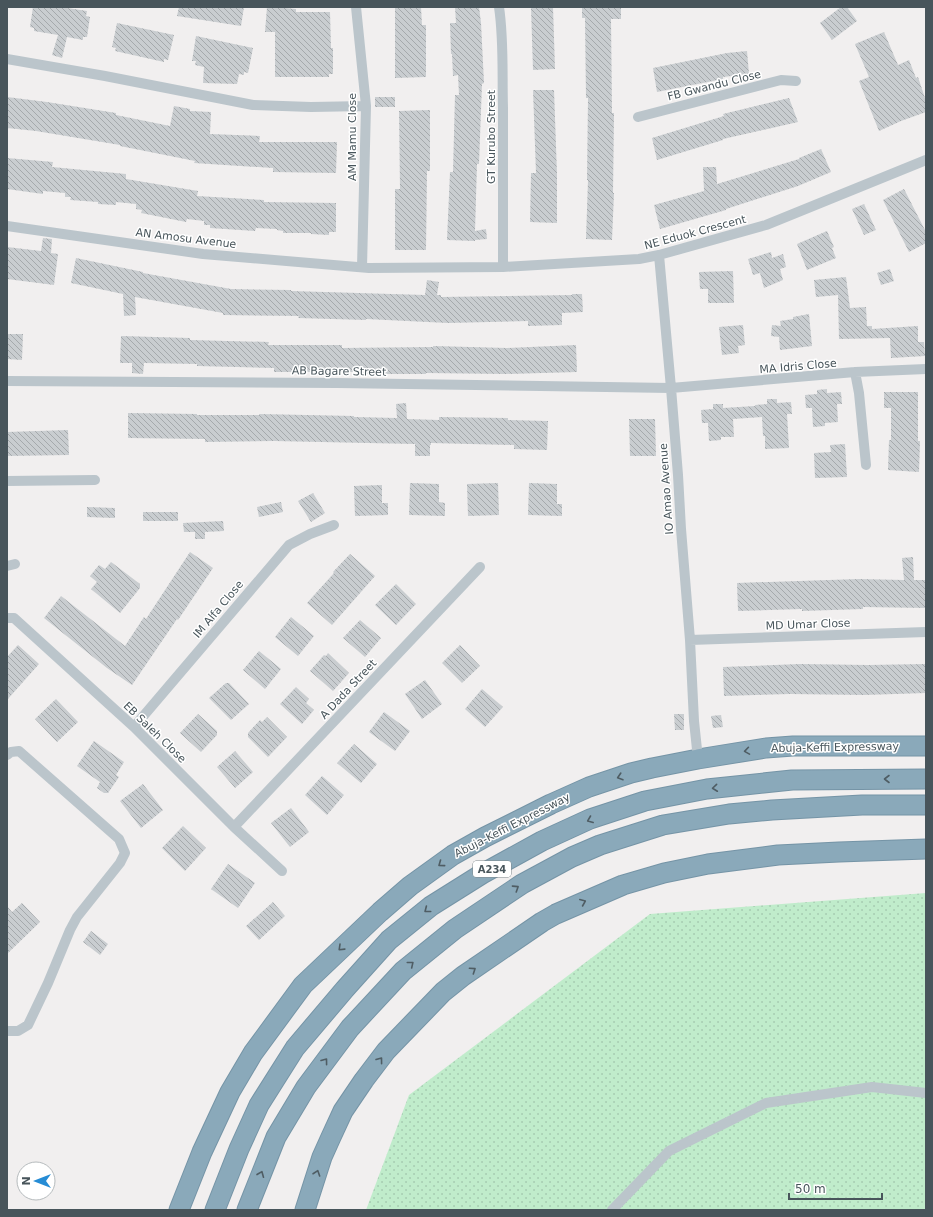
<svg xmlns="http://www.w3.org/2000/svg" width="933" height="1217" viewBox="0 0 933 1217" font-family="'DejaVu Sans',sans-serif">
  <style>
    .grass { fill: url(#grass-dots) }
    .building { fill: url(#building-back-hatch) }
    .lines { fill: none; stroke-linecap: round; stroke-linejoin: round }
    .highway-casing { stroke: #7594a6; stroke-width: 21 }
    .street { stroke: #bbc5cb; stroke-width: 10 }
    .highway { stroke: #8aa9ba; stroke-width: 19 }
    .oneway { stroke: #4f5d64 }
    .labels { text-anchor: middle; stroke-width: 3; stroke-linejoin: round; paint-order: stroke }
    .shield { fill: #fff; stroke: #7f888c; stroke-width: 1 }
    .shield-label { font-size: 10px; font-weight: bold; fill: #48555b }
    .street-label { font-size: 11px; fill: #48555b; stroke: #fff }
  </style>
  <defs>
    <pattern id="grass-dots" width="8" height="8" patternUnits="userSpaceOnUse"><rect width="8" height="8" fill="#c0eccb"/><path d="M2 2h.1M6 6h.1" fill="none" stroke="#a6ccb1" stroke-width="1.8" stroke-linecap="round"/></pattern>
    <pattern id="building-back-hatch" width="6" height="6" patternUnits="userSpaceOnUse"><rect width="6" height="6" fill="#c9cdd0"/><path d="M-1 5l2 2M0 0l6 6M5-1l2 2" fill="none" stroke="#a5a9ac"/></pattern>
  </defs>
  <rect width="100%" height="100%" fill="#f1efef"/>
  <path class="grass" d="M926,893v317h-560l43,-115 241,-181z"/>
  <path class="building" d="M33,7h28l26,4 -1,5 4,1 -3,20h-4v3l-16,-3 -5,21 -10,-3 6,-20 -24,-4v-3l-4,-1z
    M179,7h65l-3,19 -64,-10z
    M267,7h18v1l11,1v3h34l1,36h2v26h-4v3h-54v-45h-10z
    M395,7h26l1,18h4v52l-31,1z
    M455,7h24l2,16 3,60 -2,1 -3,80h-2l-2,67 11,-2 1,10 -12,1v1l-28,-1 3,-68h3l2,-77h4l-1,-20 -5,1 -1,-22h-1l-1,-31h6z
    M531,7h22l2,62 -22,1z
    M582,7h39v12h-10l1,94h2l-1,80h1l-2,47 -26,-1 2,-59h-1l1,-82h-2l-1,-80h-3z
    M841,7h6l10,14 -25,19 -12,-17z
    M117,23l57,12 -6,25 -4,-1v3l-49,-11 1,-3 -4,-1z
    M884,32l14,33 11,-5 7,18 2,-1 8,24v11l-25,9 -22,10 -20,-50 10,-4 -14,-33z
    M196,36l57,12 -5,25 -4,-1v3l-5,-1 -2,10 -34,-1 1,-16 -9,-2 1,-4h-4z
    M747,51l2,23 -26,3v2l-66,13 -4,-24 74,-15z
    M533,90h21l3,84v49l-27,-1 1,-49h5z
    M7,97l40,5 69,11v2l54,11 4,-20 16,3v2l21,1 -1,22 50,2 -1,6h78l-1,31 -63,-1v-4l-79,-5 1,-2 -75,-15v-1l-84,-14 -29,-3z
    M375,97h20v10h-20z
    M789,98l9,24 -75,17v1l-66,20 -5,-22 72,-22 -1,-2z
    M430,110v61h-3l-1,79h-31v-61h5l-1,-78z
    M821,149l10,23 -33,14 -72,23v1l-66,19 -6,-24 50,-14 -1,-24h13l1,17 82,-25v-1z
    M7,158l46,4 -1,5 74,7v5l72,12 -1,5 67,4v2l72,1v29h-7v3l-18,-1v-1h-28v-2l-6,-1v-1l-21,-1 -1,3 -45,-3v-3h-6v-4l-17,-2 -1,3 -45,-9 1,-3 -6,-1v-5l-20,-2v3l-18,-1v-2l-28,-2 1,-3h-6v-4l-22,-2v3l-36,-5z
    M904,189l22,43v11l-17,9 -26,-52z
    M864,204l12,26 -12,5 -12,-26z
    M827,231l7,16 -2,1 4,10 -29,12 -10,-26z
    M43,238l9,1 -1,14 7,1 -4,31 -47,-6v-32l34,4z
    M771,252l1,6 11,-4 3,13 -6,2 3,11 -19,8 -4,-15 -7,2 -5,-16z
    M76,258l67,14v1l88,16 60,1v1l134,4 2,-15 12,2 -2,13h4v2l131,-2v-1h10l1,18 -21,1v12l-34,1v-5l-80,2 -82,-4v1l-68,-2 1,-2 -76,-1v-2l-88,-16 1,18 -12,1 -1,-22 -52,-11z
    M890,269l4,12 -13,4 -4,-12z
    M733,271l1,32h-26v-14h-8l-1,-17z
    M846,277l4,31 16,-1 1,19h5v3l46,-3v16h6l1,14 -34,2 -1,-20 -51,1 -1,-44 -22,2 -2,-17z
    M809,314l3,32 -32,4 -1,-13 -8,-1 1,-11 9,1 -1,-5 13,-2v-2z
    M743,325l2,20 -7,1 1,7 -17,2 -3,-28z
    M7,334h16l-1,26 -15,-1z
    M121,336l69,2v2l79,2 -1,3h74v3l91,-1v-1l74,2 69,-3 1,27 -72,2 -79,-1v1h-69v-2h-83v-4l-77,-2v-2l-53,-1 -1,11 -11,-1v-10h-12z
    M827,389v4l14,-1 1,12h-5l1,18 -13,1v3l-12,1 -1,-19h-6l-1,-13 12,-1v-4z
    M884,392h34v49h2l-1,31 -31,-2 1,-30h2v-32h-7z
    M767,399h10v4l14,-1 1,12h-5l2,34 -24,1v-13h-2l-1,-19 -29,2 1,18h-13v3l-12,1 -1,-18h-6l-1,-13 12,-1v-5h10v4l32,-2v-1l12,-1z
    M406,403l1,16 32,1v-3l69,1v2l40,1 -1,29 -33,-1v-4l-83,-2v2h-1v11h-15v-12l-141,-3 -69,1v-3l-77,-1v-25l69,1v1h62v-1l95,2v1l43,1 -1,-14z
    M629,419h26l1,37h-26z
    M68,430l1,25 -62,1v-24z
    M845,444l2,33 -32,1 -1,-25 17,-1 -1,-7z
    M410,483l29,1v18l6,1v13l-36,-1z
    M498,483l1,32 -31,1 -1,-32z
    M529,483l28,1v20h5v12l-34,-1z
    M382,485v18h6v12l-33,1 -1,-30z
    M313,493l12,20 -14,9 -13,-21z
    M281,502l2,10 -24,5 -2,-10z
    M87,507l28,1v10l-28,-1z
    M143,512h35v9h-35z
    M223,521l1,10 -19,1v7h-10v-7h-11l-1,-9z
    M190,552l23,16 -35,52 -1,-1 -45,66 -25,-17 -63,-50 17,-22 64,50 19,-29 2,2z
    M350,554l25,22 -43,49 -25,-22 27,-30 -1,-1z
    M913,557l1,23h12v28l-63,-1v2l-61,2v-2l-64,2 -1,-28 122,-4 45,1 -2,-22z
    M111,562l29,22v4l-20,25 -29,-24 6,-7 -7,-6 9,-11 6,4z
    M396,584l20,20 -20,21 -21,-20z
    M291,617l23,19 -16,20 -23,-19z
    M360,620l21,18 -16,19 -22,-19z
    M18,645l21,19 -32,36v-43z
    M460,645l20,21 -18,17 -20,-20z
    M259,651l22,18 -16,20 -22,-19z
    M328,653l21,20 -16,18 -23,-20 14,-16 2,1z
    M800,664l68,1 58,-1v29l-62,2 -74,-1 -66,2 -1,-29z
    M425,680l17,24 -20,15 -17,-25z
    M226,683h3l20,21 -18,16 -22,-22z
    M296,687l13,12 -3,4 8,7 -12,14 -22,-20z
    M482,689l21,18 -18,20 -20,-18z
    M56,699l22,23 -21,20 -22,-23z
    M384,712l26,19 -15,20 -26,-19z
    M198,714l19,17v4l-16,17 -21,-19z
    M674,714h10v16h-9z
    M721,715l2,12 -10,1 -2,-12z
    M267,717l20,20 -19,20 -20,-20v-4l12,-13 2,2z
    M94,741l30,21 -8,13 3,2 -11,16h-4l-7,-5 3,-6 -23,-16z
    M354,744l23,20 -16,19 -24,-20z
    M235,751l18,21 -18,16 -18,-21z
    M322,776l22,19 -17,20 -22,-20z
    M143,784l20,26 -22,18 -21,-27z
    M291,808l18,24 -19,15 -19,-24z
    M183,826l23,22 -21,23 -23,-23z
    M228,864l27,19 -17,25 -27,-19z
    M273,902l12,14 -26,24 -13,-14z
    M22,903l18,19 -33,32v-48l5,6z
    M91,931l17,13 -8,11 -17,-13z"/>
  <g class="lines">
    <g class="highway-casing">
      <path id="highway" d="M179,1210l23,-58 28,-60 23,-39 50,-68 77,-73 30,-26 43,-31 32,-18 66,-33 38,-17 42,-14 21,-5 46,-9 68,-11 27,-2h133
        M215,1210l24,-61 20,-44 36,-57 50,-59 44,-49 42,-34 51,-32 60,-33 48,-22 55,-18 62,-12 85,-9 134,-1
        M247,1210l29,-73 30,-50 44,-59 53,-57 52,-42 67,-45 50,-27 28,-12 63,-20 66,-11 43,-4 90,-5h64
        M305,1210l17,-53 9,-20 12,-26 21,-31 22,-29 57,-59 20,-16 79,-54 14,-8 67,-29 41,-12 44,-9 70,-9 61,-3 87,-3"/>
    </g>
    <path class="street" d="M356,7l10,99 -4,161
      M499,7c5,33 3,67 4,101 0,53 0,106 0,159
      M7,59l98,17 148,29 58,2 55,-1
      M638,117l143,-37 15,1
      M7,226l196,28 166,14 134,-1 136,-8 20,-4 107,-30 160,-65
      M659,255l12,133 7,87 3,54 9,111 4,81 4,38
      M855,372l4,21 7,72
      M7,381l330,2 334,5 184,-16 71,-3
      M7,481l88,-1
      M7,566l8,-2
      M7,618h7l120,109 100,100 48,44
      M690,640l236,-8
      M134,727l155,-182 21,-11 24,-9
      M7,755l4,-3 8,-1 100,88 6,14 -5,10 -43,54 -7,13 -22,53 -20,42 -10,6h-11
      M234,827l246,-260
      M612,1210l57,-59 97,-48 106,-16 54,6"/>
    <use href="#highway" class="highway"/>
  </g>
  <defs><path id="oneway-chevron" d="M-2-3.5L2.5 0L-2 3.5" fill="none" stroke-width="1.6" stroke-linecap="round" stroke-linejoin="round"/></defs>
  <g class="oneway">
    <use href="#oneway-chevron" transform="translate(747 751) rotate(171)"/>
    <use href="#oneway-chevron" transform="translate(620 777) rotate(162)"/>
    <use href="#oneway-chevron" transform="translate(887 779) rotate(180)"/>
    <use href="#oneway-chevron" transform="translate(715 788) rotate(174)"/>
    <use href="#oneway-chevron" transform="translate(590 820) rotate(158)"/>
    <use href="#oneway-chevron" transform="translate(441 864) rotate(144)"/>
    <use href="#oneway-chevron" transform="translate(516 888) rotate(-33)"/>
    <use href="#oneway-chevron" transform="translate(583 902) rotate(-23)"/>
    <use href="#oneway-chevron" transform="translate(427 910) rotate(142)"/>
    <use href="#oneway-chevron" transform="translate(341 948) rotate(136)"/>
    <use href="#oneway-chevron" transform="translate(411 964) rotate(-39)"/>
    <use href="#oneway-chevron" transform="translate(473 970) rotate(-34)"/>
    <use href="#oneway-chevron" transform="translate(380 1060) rotate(-53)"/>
    <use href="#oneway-chevron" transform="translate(325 1061) rotate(-53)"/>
    <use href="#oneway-chevron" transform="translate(317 1173) rotate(-71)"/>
    <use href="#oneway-chevron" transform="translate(261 1174) rotate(-68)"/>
  </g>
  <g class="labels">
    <rect class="shield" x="473" y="861" width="38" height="16" rx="3"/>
    <g class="shield-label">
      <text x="492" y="873">A234</text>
    </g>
    <g class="street-label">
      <text transform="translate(714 85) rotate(-14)" y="4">FB Gwandu Close</text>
      <text transform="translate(352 137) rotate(-90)" y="4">AM Mamu Close</text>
      <text transform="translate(491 137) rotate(-90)" y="4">GT Kurubo Street</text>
      <text transform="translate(695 232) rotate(-15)" y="4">NE Eduok Crescent</text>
      <text transform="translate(186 238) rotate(7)" y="4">AN Amosu Avenue</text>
      <text transform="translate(798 366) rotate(-5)" y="4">MA Idris Close</text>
      <text transform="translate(339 371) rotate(1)" y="4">AB Bagare Street</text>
      <text transform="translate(666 489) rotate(-94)" y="4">IO Amao Avenue</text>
      <text transform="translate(218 609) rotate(-50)" y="4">IM Alfa Close</text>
      <text transform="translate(808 624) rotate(-2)" y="4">MD Umar Close</text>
      <text transform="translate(348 689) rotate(-47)" y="4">A Dada Street</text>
      <text transform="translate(155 732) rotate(44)" y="4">EB Saleh Close</text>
      <text transform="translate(835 747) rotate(-1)" y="4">Abuja-Keffi Expressway</text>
      <text transform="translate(512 825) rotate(-27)" y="4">Abuja-Keffi Expressway</text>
    </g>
  </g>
  <rect width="933" height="1217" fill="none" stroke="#48555b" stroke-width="16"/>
  <g transform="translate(36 1181) rotate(270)"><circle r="19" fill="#ffffff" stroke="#b6bbbd"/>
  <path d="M0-3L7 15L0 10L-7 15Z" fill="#268cd5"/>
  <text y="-6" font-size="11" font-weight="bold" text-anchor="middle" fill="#48555b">N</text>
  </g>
  <path d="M789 1193v6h93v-6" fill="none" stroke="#48555b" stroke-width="2"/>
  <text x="795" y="1193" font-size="12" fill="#48555b" stroke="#ffffff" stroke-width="3" paint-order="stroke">50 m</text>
</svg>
